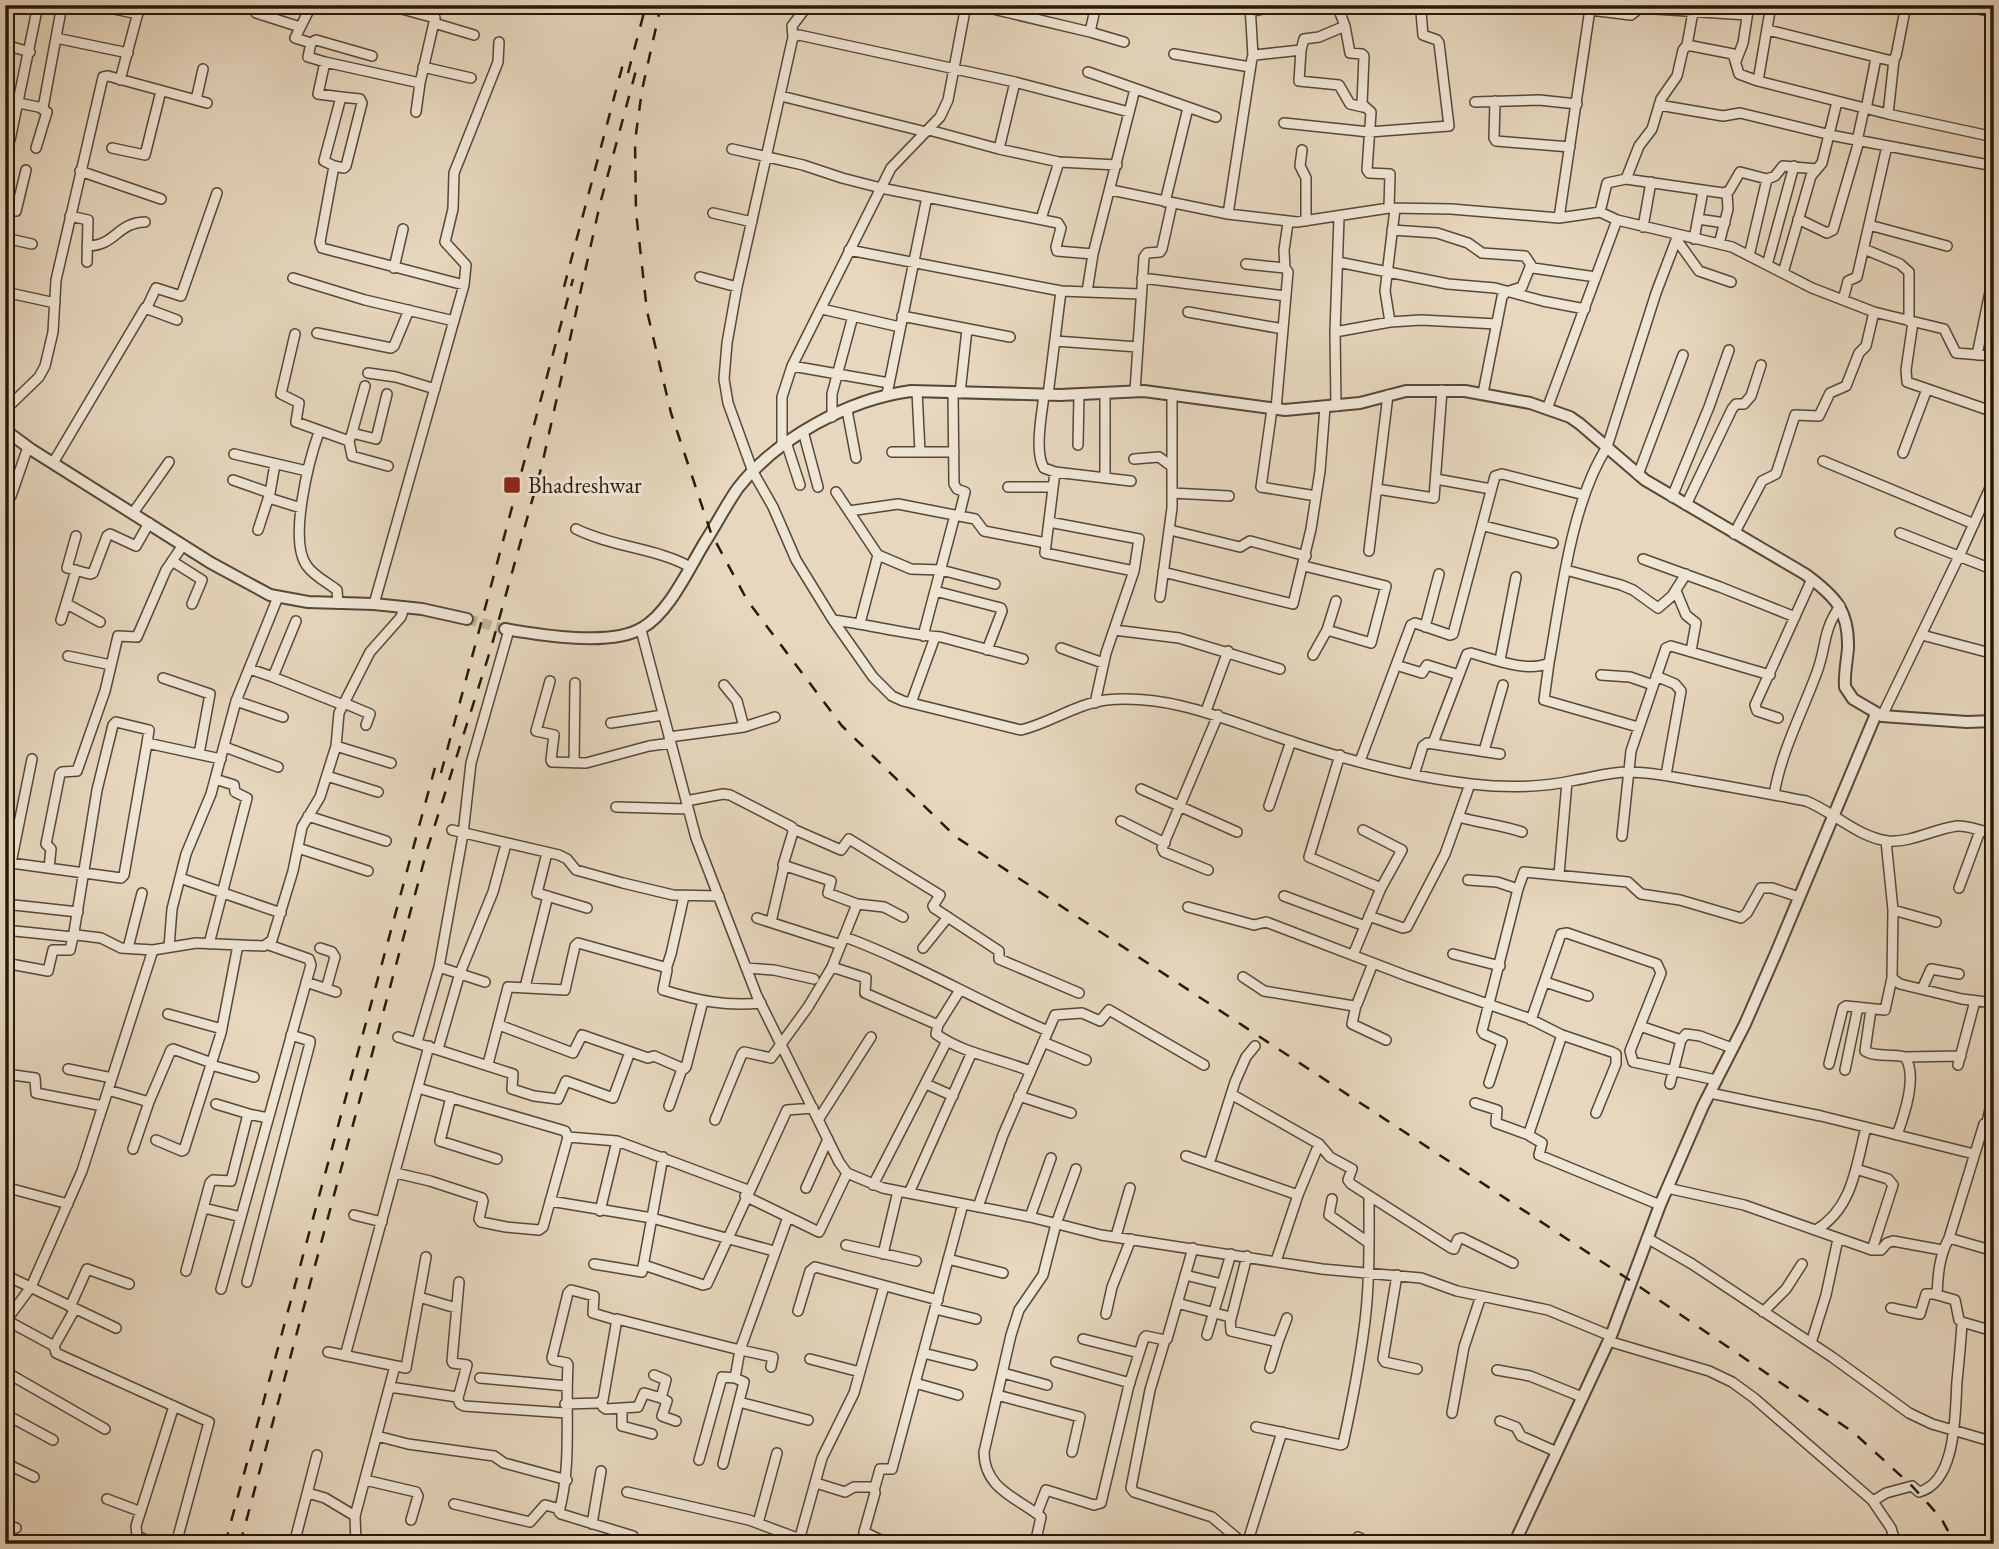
<svg xmlns="http://www.w3.org/2000/svg" width="1999" height="1549" viewBox="0 0 1999 1549" font-family="'EB Garamond',serif">
  <style>
    .lines { fill: none; stroke-linecap: round; stroke-linejoin: round }
    .tertiary-tunnel { stroke: #c1b19a; stroke-width: 10; stroke-dasharray: 10 5; stroke-linecap: butt }
    .minor-casing { stroke: #574836; stroke-width: 12 }
    .tertiary-casing { stroke: #574836; stroke-width: 14 }
    .minor { stroke: #efe5d5; stroke-width: 9 }
    .tertiary { stroke: #efe5d5; stroke-width: 10 }
    .rail { stroke: #271908; stroke-width: 2.5; stroke-dasharray: 12 12; stroke-linecap: butt }
    .poi-dot { fill: #8f2418; stroke: #efe5d5; stroke-width: 2.5 }
    .labels { text-anchor: middle; stroke-width: 6; stroke-linejoin: round; paint-order: stroke }
    .poi-label { font-size: 23px; fill: #271908; stroke: #efe5d5; text-anchor: start }
  </style>
  <rect width="100%" height="100%" fill="#e7d7be"/>
  <filter id="stains"><feTurbulence type="fractalNoise" baseFrequency=".00286" numOctaves="4"/><feColorMatrix values="0 0 0 0 .2 0 0 0 0 .09 0 0 0 0 .02 0 0 0 .5 -.17"/></filter>
  <radialGradient id="worn" r=".72"><stop offset=".6" stop-color="#630" stop-opacity="0"/><stop offset="1" stop-color="#630" stop-opacity=".3"/></radialGradient>
  <g class="lines">
    <path class="tertiary-tunnel" d="M467,619l38,10"/>
    <g class="minor-casing">
      <path id="minor" d="M95,5l43,9
        M305,5l4,5 -14,28 16,5 -3,14 17,5
        M976,5l114,27 34,10
        M1250,5l3,51
        M1337,5l8,21 -26,11 -15,2 -3,11 -46,5 -3,3 -24,156 69,8 92,-14 62,1 108,9 41,-6 17,8 115,27 80,41 62,24 70,17 12,24 38,3
        M1960,5l34,7
        M1590,10l41,5 9,-7 107,7
        M1251,12l26,-7
        M256,13l44,14
        M434,23l40,12
        M1345,26l5,27 12,1 2,2 -2,48 9,8 -4,58 2,3 21,1 -1,34
        M1768,30l124,31 4,-5 10,-51
        M1090,32l6,-27
        M793,37l-1,-11 16,-21
        M56,38l72,15
        M311,43l5,-3 56,16
        M5,45l25,7
        M1687,45l6,-33
        M1301,50l-2,31 40,4 11,19 13,3
        M1174,54l76,13
        M1736,61l7,-18 6,-38
        M423,67l48,11
        M1088,72l128,45
        M120,80l20,-75
        M1758,81l13,-76
        M781,96l145,36
        M341,97l19,2 2,4 -16,63 -2,2 -10,-2 -14,76 2,6 142,37
        M196,100l7,-31
        M1495,101l-1,37 2,3 74,6
        M1475,102l64,-2 38,4
        M19,103l24,5 19,-103
        M1659,105l64,11 17,-3 95,23 159,30
        M1866,109l10,-51
        M416,112l4,-29
        M1129,112l-114,-30 -216,-47 -6,2 -56,250 -10,56 -3,36 4,24 25,69 20,35 23,53 37,60 40,57 19,19 11,5 118,29c29,-7 55,-26 85,-30 60,-6 114,17 169,36 63,22 129,40 196,48 35,4 70,4 105,-4 18,-3 34,-8 52,-8 23,0 46,5 68,9 37,6 73,13 110,20 28,11 51,36 82,40 23,2 46,-12 69,-15 11,-1 25,6 37,7
        M1888,114l6,-54
        M1284,123l85,9 80,-6 -10,-83 -2,-3 -14,-5 -2,-23
        M929,130l70,19 60,13 58,3
        M1857,141l7,-32
        M5,143l5,-3 28,-135
        M36,148l11,-36 -5,-3
        M112,148l33,7 16,-64
        M732,149l71,16 39,13 39,10 177,35 3,5 -5,19 1,4 36,3
        M999,149l16,-67
        M1302,150l-2,16 6,12v43
        M334,166l-10,-5 17,-64 -23,-3 7,-32 95,21 15,-65 -48,-13
        M80,171l81,28
        M1626,179l97,14 6,-2 11,-19 27,7
        M1111,190l117,24
        M1165,202l23,-94
        M5,211h11l10,-41
        M1600,212l7,-29 19,-4 13,-33 13,-17 9,-30 16,-23 6,-26 4,-5 46,9 6,20 19,7 130,33 106,23
        M713,213l39,9
        M70,216l18,4 -1,42
        M1559,218l31,-209 -2,-4
        M1041,219l18,-57
        M1698,219l27,4
        M1798,219l29,14 6,-3 26,-89
        M1869,225l78,21
        M1643,227l8,-45
        M1392,230l45,3 31,10 14,10 43,3 8,12 63,9
        M5,238l27,6
        M1676,239l23,32 32,11
        M1694,239l9,-48
        M1719,244l9,-35 -1,-16
        M87,246c29,0 29,-23 58,-24
        M1864,249l36,15 9,8v49
        M849,250l212,41 79,3
        M1749,256l18,-77 8,-3 8,-10 34,3
        M1338,262l110,22 47,4 48,13 42,8
        M1246,264l39,4 3,4 -12,137
        M1767,265l27,-99
        M394,268l9,-39
        M1285,268l-1,-18 4,-27
        M1783,273l28,-97 11,-13 15,-61
        M700,277l37,10
        M293,278l72,22 89,21
        M1142,278l144,18
        M5,292l50,11
        M1087,292l6,-38 42,-165
        M1843,300l5,-19 9,-4 30,-131
        M147,307l9,-19 25,8 36,-103
        M822,309l78,18
        M1188,312l95,17
        M902,316l108,21
        M1390,322l-5,-31 10,-82
        M1913,322l-7,48 1,12 87,30
        M1335,332l55,-10 31,-2 76,4
        M317,333l74,15 3,-2 15,-36
        M295,334l-14,60 18,9 -3,19 53,19 3,15 36,10
        M1055,341l83,6
        M1977,355l13,-63
        M792,366l97,17
        M368,373l28,4 39,12
        M917,391l3,61
        M1135,391l9,-134 3,-4 13,-1 2,-3 10,-45
        M953,393l1,91 3,5 8,3 -6,24
        M960,393l7,-64
        M1105,393v85
        M1483,393l19,-96 4,-5 16,-5 8,-20
        M887,394l40,-197
        M1044,395c-2,18 -10,57 0,73l11,4 76,9
        M1048,395l13,-104
        M1336,406l-1,-74 4,-115
        M1272,409l-11,78 55,9
        M1547,409l70,-189
        M5,410l34,-33 6,-11 8,-34 3,-52 47,-203 5,-1 99,27
        M847,410l9,48
        M832,417v-23l21,-78
        M803,431l15,56
        M319,432c-10,28 -31,109 -12,134 7,10 21,17 30,24l1,13
        M352,433l13,-47
        M349,441l3,-8 24,6 11,-45
        M786,442l14,43
        M782,444v-47l10,-31 99,-198 49,-51 8,-17 18,-95
        M1078,445l1,-51
        M892,452h62
        M1903,453l24,-64
        M234,454l73,17
        M1134,459l25,-2 12,9
        M1823,461l151,63
        M53,463l92,-155 32,12
        M1055,472l-10,81 89,18
        M1638,475l45,-120
        M1436,479l55,10
        M233,480l37,13
        M1008,487h45
        M1377,489l57,9 8,-108
        M836,492l42,63 -18,68
        M1172,493l57,3
        M1672,497l37,-90 20,-57
        M269,498l32,10
        M5,501l6,-5 17,-49
        M1686,505l46,-96 4,-5h8l7,-8 10,-31
        M849,511l49,-7 77,15 9,12 62,12
        M133,513l36,-51
        M1049,522l90,17 -5,32 -28,82 -11,50
        M1484,526l69,17
        M576,529c36,18 84,20 114,38
        M258,530l12,-37 5,-29
        M1170,530l70,17 10,-6 56,15
        M1900,533l94,37
        M1734,534l28,-53 14,-7 19,-59 24,1 11,-23 16,-7 13,-33 7,-7 8,-34
        M76,536l-9,32 23,6 3,-1 14,-37 3,-2 26,12 13,-23
        M1369,551l19,-156
        M878,555l33,14 30,1 54,14
        M1643,559l77,28 75,30
        M172,561l30,19 -10,24
        M1304,566l82,20 -15,57 -44,-13 -14,25
        M1566,570l55,15 12,5 25,18 14,-12 14,-22
        M1163,572l130,32 18,-75 9,-58 5,-64
        M935,591l66,17 1,3 -15,39
        M1676,591l10,24 10,8 -5,28
        M1160,597l12,-89v-114
        M67,604l33,18
        M374,604l90,-319 2,-20 -21,-23 8,-33 1,-36 44,-111 1,-20
        M61,620l15,-50
        M833,620c36,4 72,15 108,17l82,22
        M1425,627l14,-53
        M641,630l55,208 61,158 82,166 8,11 36,15 147,29 71,18 221,34 99,9 36,13 91,19 63,26
        M1114,630l65,8 101,31
        M1327,630l9,-29
        M1922,635l72,19
        M923,636l32,-121
        M1061,648l42,15
        M68,656l43,9
        M1500,660l16,-83
        M1549,663l-5,37 94,27
        M1396,665l26,8 5,-8 32,10
        M250,669l23,8 23,-56
        M1601,675l29,2 23,8
        M1656,676l19,8 6,7 -15,84
        M273,677l70,28
        M163,678l47,16 -11,60
        M550,681l-14,50 18,4 -3,25 1,2 34,1 63,-17 22,-3
        M724,685l13,16 7,26
        M236,701l47,16
        M344,703l26,11 -4,11
        M911,703l24,-66
        M1206,711l22,-60
        M1882,716l80,-166 32,-71
        M1778,718l-21,-7 -2,-6 57,-126
        M611,723l52,-8
        M669,737l75,-10 31,-10
        M147,743l2,-13 -33,-8 -3,3 -16,65 -23,142 3,3 24,3 20,10 32,2
        M1433,743l34,-89 4,-1c22,6 56,20 78,10 12,-66 22,-160 58,-216l49,-154 22,-58
        M336,746l55,17
        M225,747l53,20
        M1484,751l19,-66
        M1340,755l-31,102 72,31
        M32,759l-21,104 110,15 3,-3 23,-132 74,16
        M1360,761l51,-136 4,-2 35,12 3,-1 42,-158 7,-2 82,21
        M574,763l1,-80
        M1414,775l9,-29 4,-3 73,11
        M327,776l51,16
        M1141,789l96,43
        M1774,795c7,-43 28,-82 43,-123 10,-27 5,-40 23,-66
        M686,801l37,-7 7,1 62,32 1,5 -10,33 48,16 -3,12 29,11 -25,63 -24,40 -37,51 -27,-6 -2,2 -27,66
        M1269,806l22,-65
        M616,807l72,2
        M308,816l78,25
        M1459,817c21,6 42,8 63,15
        M1121,821l44,22
        M793,829l48,21 8,-11 91,56 -7,11 1,2 65,43v8l80,34
        M452,830l107,25 8,4 9,11 47,13 50,12 46,1
        M1622,836l9,-85 35,-103 5,-2 99,29
        M1886,841l7,69 -1,68 8,6 62,15 32,4
        M298,848l70,23
        M547,853l-10,40 50,15
        M49,868l2,-19 -5,-5 14,-70 2,-2 15,-1 28,-80 13,-55 19,1 29,-67 17,-25
        M1208,870l-44,-18 -2,-4 56,-133
        M1559,874l8,-92
        M180,878l101,35
        M1468,880l29,2 21,7
        M1959,888l21,-57
        M1284,896l81,30
        M5,904l73,8
        M857,904l27,3 19,10
        M1188,907l66,18 12,-3 141,54 121,42 34,17 50,17 4,2v10l-20,49
        M1893,910l43,12
        M1369,916l34,12 4,-1 38,-73 25,-70
        M757,918l84,27
        M771,922l13,-56
        M5,930l68,7 2,-3
        M845,937c70,26 134,65 203,94
        M209,944l38,-146 -12,-6 -1,-7 -19,-6
        M169,947l3,-38 14,-55 25,-60 25,-93 42,-104
        M128,948l14,-55
        M320,948l12,4 3,5 -9,32
        M923,948l25,-31
        M1453,954l47,12
        M1353,955l28,-67 21,-38 -39,-20
        M5,963l43,8 5,-21h17l3,-13
        M439,967l46,15
        M832,967l34,11 -1,15 73,32 -2,9c28,20 62,24 94,37
        M746,968l28,2 40,9
        M666,969l5,-15 13,-58
        M1243,977l21,14 90,15 3,-2 16,-41
        M306,982l30,10
        M1545,982l43,14
        M525,987l23,-91
        M1922,989l9,-20 28,5
        M1356,1005l-4,19 34,16
        M1871,1009l-6,42c12,7 27,2 40,6 13,19 -1,59 -8,78
        M168,1014l54,15
        M1531,1020l30,-86 6,-1 90,31 4,9 -31,78 3,11 83,18
        M499,1025l74,28 9,-18 66,23 6,-2 30,13 2,-2 17,-66
        M938,1025l22,-35
        M1640,1026l41,14
        M1562,1035l-33,98 1,3 12,7 -3,12 121,50
        M398,1037l115,37 -1,15 22,7 24,3 8,-18 47,17 17,-46
        M417,1042l22,-75 24,-133 8,-71 38,-133
        M1043,1042l43,18
        M438,1049l22,-76 33,-81 13,-48
        M1905,1057l56,-1
        M488,1064l20,-77 57,3 10,-44 3,-3 86,24 3,3 -4,20c33,10 63,17 98,13
        M1829,1064l14,-56 3,-2 39,4 7,-32
        M211,1065l43,12
        M1958,1065l17,-64
        M68,1069l44,9
        M1845,1070l13,-63
        M6,1074l29,4 1,15 67,13
        M1489,1083l13,-41 -18,-8 -2,-3 36,-142 6,-17 104,10 13,12 39,6 61,18 6,-5 14,-25h11l27,9
        M926,1084l27,12
        M1670,1084l11,-44 5,-6 14,2 32,12
        M108,1090l41,12
        M1710,1093l111,23 153,38
        M1231,1094l88,50 11,13 22,12 -4,11 3,4 100,64 3,1 4,-10 4,-1 51,25
        M1019,1096l52,17
        M451,1097l-11,44 57,18
        M1475,1103l22,7 -1,13 33,12
        M216,1104l33,10
        M669,1106l13,-37
        M818,1120l53,-83
        M1987,1122l7,-31
        M568,1137l49,4
        M156,1140l26,11 2,-1 37,-117 17,-88
        M133,1149l16,-47 22,-52 2,-1 39,14
        M1186,1156l112,39
        M1209,1164l26,-82 11,-25 9,-11
        M1856,1169l32,10 5,6 -21,65
        M396,1173l34,8 52,17 1,3 -4,18 2,3 25,5 33,3 4,-3 25,-90 -3,-6 -147,-43
        M873,1185l74,-144
        M5,1187l63,17
        M806,1188l22,-49
        M1667,1188l77,17 128,45h9l6,-7 6,-2 49,9
        M909,1193l63,-141
        M745,1196l74,36 28,-59
        M1332,1199l-3,16 40,28
        M550,1201l102,17 122,33
        M978,1207l25,-72 52,-120 27,-2 18,8 9,-11 95,55
        M204,1208l37,9
        M600,1211l17,-70 131,49
        M354,1215l28,7
        M1030,1217l21,-59
        M1816,1230c37,-22 40,-64 50,-103
        M1116,1236l14,-48
        M1647,1238l45,26 140,93 77,56 23,11 62,18
        M1949,1238l45,13
        M846,1245l70,16
        M883,1254l15,-63
        M948,1259l55,14
        M1276,1261l22,-66 21,-51
        M594,1264l48,8 21,-115
        M644,1265l59,20 4,-1 80,-174 26,-2
        M186,1271l24,-88 3,-3 18,1 17,-67 20,4
        M5,1275l111,53
        M1185,1275l37,9
        M1397,1275l-14,84 2,3 32,7
        M247,1282l63,-239v-2l-19,-6
        M221,1289l90,-324 -2,-6 -40,-14
        M1937,1295c1,-21 2,-38 12,-57l35,-114 3,-2h7
        M419,1297l37,11
        M1177,1303l53,14 1,14 47,11 -8,26
        M70,1307l17,-38 42,15
        M1891,1308l29,6 6,-20h8l21,6 4,20 3,2 31,9
        M75,1309l-21,37 2,7 153,69 -33,122
        M935,1309l41,10
        M798,1311l12,-40 5,-4 123,33
        M1763,1312l23,-23 16,-25
        M1106,1314l6,-27 19,-48
        M1231,1319l16,-63
        M6,1320l48,26
        M616,1320l-23,-7 1,-17 -23,-6 -3,3 -16,65 1,2 14,3 1,2c-3,49 4,99 -9,147l2,2 72,22 1,8
        M5,1322l26,-35 51,-116 71,-221 43,-7 68,3 8,-6 21,-69 9,-44 18,-30 16,-51 3,-33 31,-61 31,-35 3,-10
        M1207,1335l24,-81
        M1083,1339l56,14
        M1165,1340l-15,50 -19,98 3,4 78,25 32,27
        M1608,1341l101,30 23,11 22,16 118,102 19,28 5,16
        M1278,1342l9,-24
        M1811,1343l15,-48 12,-56
        M741,1350l32,7 -2,10
        M328,1352l78,16 20,-111
        M923,1353l49,12
        M345,1356l84,-310
        M810,1359l50,13
        M1056,1362l74,21
        M1497,1370l33,6 52,21
        M1003,1373l44,12
        M480,1378l87,8
        M915,1383l43,12
        M5,1385l3,-8 3,-2 94,54
        M390,1387l67,10 3,7 4,2 102,7
        M997,1395l83,22 -8,35
        M458,1398l9,-33 -14,-2 -1,-2 7,-79
        M661,1398l6,3 -5,15 14,5
        M601,1402l2,5 3,2 32,-2 6,-14 17,5 5,-18 -12,-5
        M739,1402l69,18
        M565,1404l33,-1 5,-3 14,-81 123,31 48,-133
        M622,1408v18l30,8
        M1452,1413l12,-66 17,-51
        M5,1414l48,26
        M1500,1421l16,6 5,9 36,16
        M1256,1427l85,18 2,-1c9,-41 17,-82 22,-123 5,-42 4,-83 4,-125
        M377,1436l31,8 86,12 10,7 63,17
        M699,1460l23,-83 13,1 5,-28
        M5,1463l29,14
        M723,1464l21,-82 -9,-4
        M365,1480l51,12 2,4 -7,24
        M816,1483l29,9 9,-5h21l5,-18h12l71,-265
        M874,1488l1,5 -11,39 25,12
        M627,1492l122,28 51,19
        M308,1493l17,5 30,18
        M107,1499l32,12
        M1873,1501l13,-8 26,-7 7,6c38,-10 36,-80 38,-111 2,-20 4,-39 5,-59
        M454,1504l76,18 15,-17 15,4
        M1037,1513l9,-23 48,15 7,-2 28,-118 15,-47 2,-2 19,4 2,-1 26,-91
        M758,1523l19,-70
        M592,1524l9,-53
        M5,1526l11,2
        M1358,1537l14,7
        M456,1542l4,2
        M154,1544l-17,-8 -1,-10 38,-120
        M294,1544l23,-89
        M339,1544l2,-2 9,2
        M356,1544l-1,-28 40,-150
        M798,1544l24,-86 32,-65 30,-107
        M1035,1544l6,-27c-23,-19 -57,-28 -57,-65l27,-117 8,-25 24,-35 13,-51 20,-55
        M1247,1544l35,-112
        M1440,1544h9"/>
    </g>
    <g class="tertiary-casing">
      <path id="tertiary" d="M5,430l27,20 179,113 59,32 38,7 66,2 48,5 45,10
        M505,629c35,6 106,18 137,-1 27,-15 47,-60 63,-86 11,-17 21,-37 33,-54 39,-50 111,-89 173,-97l149,4 84,-4 141,19 75,-7 46,-12h59l65,12 40,14 10,7 65,56 160,94c30,22 44,36 43,74 -1,13 -4,26 -3,39l8,12 29,17 85,6 27,-1
        M1514,1544l97,-208 49,-131 43,-99 42,-82 31,-71 100,-239"/>
    </g>
    <use href="#minor" class="minor"/>
    <use href="#tertiary" class="tertiary"/>
    <path class="rail" d="M661,5l-19,85 -7,51 1,71 11,99 24,102 40,120 36,67 95,126 114,111 675,444 222,151 59,54 29,32 14,26
      M628,73l18,-68
      M564,287l60,-227
      M441,773l132,-494
      M225,1544l212,-784
      M240,1544l187,-694 64,-202 51,-183 58,-261 38,-141"/>
  </g>
  <rect class="poi-dot" x="503" y="476" width="18" height="18" rx="3.5"/>
  <g class="labels">
    <g class="poi-label">
      <text x="528" y="493">Bhadreshwar</text>
    </g>
  </g>
  <rect width="1999" height="1549" fill="none" stroke="#e7d7be" stroke-width="28"/>
  <rect x="7" y="7" width="1985" height="1535" fill="none" stroke="#271908" stroke-width="3.5"/>
  <rect x="14" y="14" width="1971" height="1521" fill="none" stroke="#271908" stroke-width="2"/>
  <rect width="100%" height="100%" filter="url(#stains)"/>
  <rect width="100%" height="100%" fill="url(#worn)"/>
</svg>
